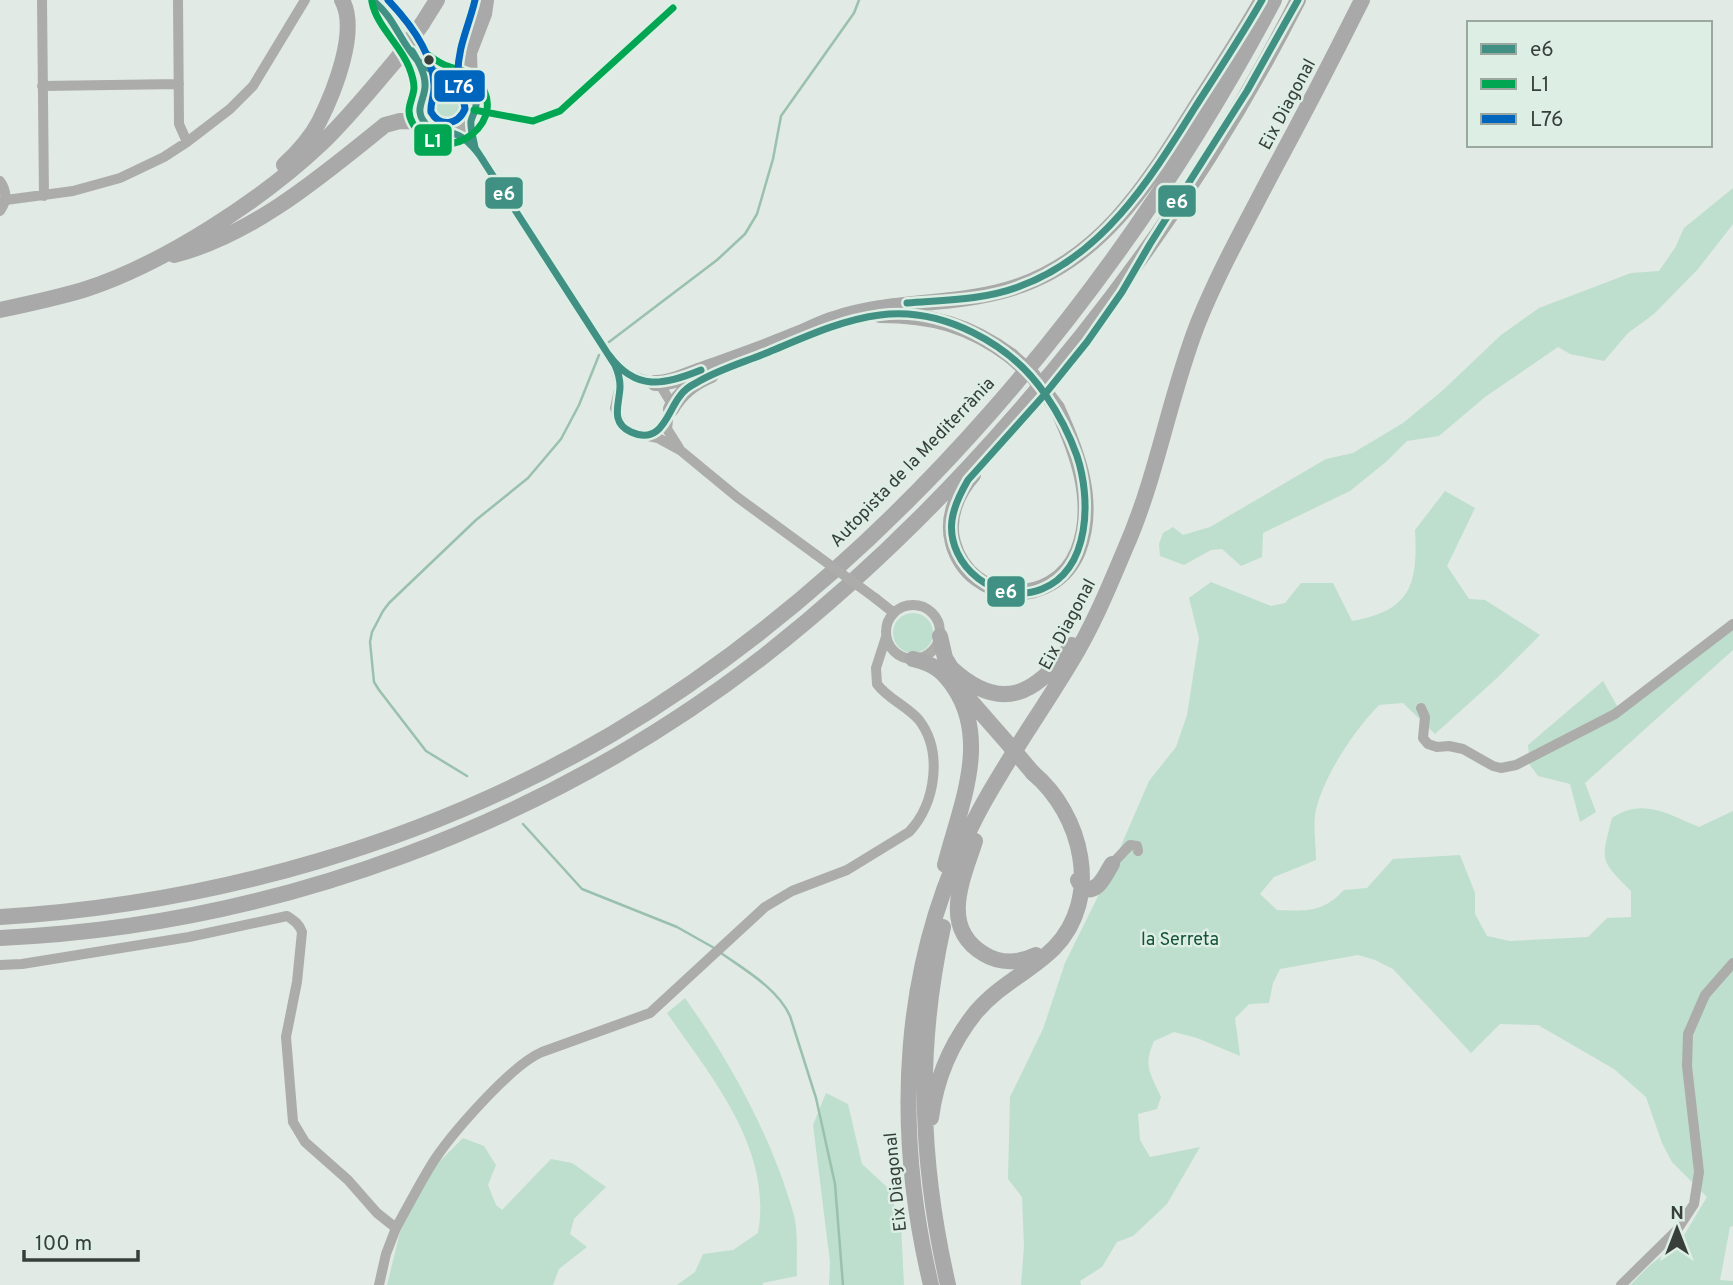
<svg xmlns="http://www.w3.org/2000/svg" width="1733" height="1285" viewBox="0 0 1733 1285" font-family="Overpass,sans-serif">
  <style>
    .green { fill: #bedfcd }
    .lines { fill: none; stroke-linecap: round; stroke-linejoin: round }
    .stream { stroke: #9ac1ad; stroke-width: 2.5 }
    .minor { stroke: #acacab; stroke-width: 10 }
    .highway { stroke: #a8a9a8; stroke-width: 16 }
    .minor-bridge { stroke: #acacab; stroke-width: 10 }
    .highway-bridge { stroke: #a8a9a8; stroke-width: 16 }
    .bus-1-casing { stroke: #ddeee4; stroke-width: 12 }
    .bus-2-casing { stroke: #ddeee4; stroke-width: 12 }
    .bus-3-casing { stroke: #ddeee4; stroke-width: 12 }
    .bus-1 { stroke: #409183; stroke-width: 7 }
    .bus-2 { stroke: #00a651; stroke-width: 7 }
    .bus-3 { stroke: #0065bd; stroke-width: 7 }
    .bus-dot { fill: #383f3b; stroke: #ddeee4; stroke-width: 2.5 }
    .labels { text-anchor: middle; stroke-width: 5; stroke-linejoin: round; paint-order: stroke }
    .street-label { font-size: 18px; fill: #383f3b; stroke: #ddeee4 }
    .park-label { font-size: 18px; fill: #135339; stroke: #ddeee4 }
    .line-badge { stroke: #ddeee4; stroke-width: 2.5 }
    .badge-label { font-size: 19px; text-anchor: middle; font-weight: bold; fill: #fff }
  </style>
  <rect width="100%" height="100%" fill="#e1eae5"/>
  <path class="green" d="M427 106a21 21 0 1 1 42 0a21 21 0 1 1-42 0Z
    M1733,188v36l-35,45 -44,45 -26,19 -24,28 -34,-7 -12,-7 -73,50 -46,39 -32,5 -20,20 -37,30 -87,42 -1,24 -21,9 -19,-17 -11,1 -27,15 -24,-9 -1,-12 4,-11 10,-6 10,8 27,-8 116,-68 27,-6 50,-30 39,-32 59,-56 38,-27 92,-35 28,-2 16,-23 9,-20z
    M1445,491l30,17 -28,58 22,33 16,1 55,35 -43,43 -62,56 -32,-31 -24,2c-25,26 -52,66 -62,101 -5,15 -1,37 -1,54l-42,17 -14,17 17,16c30,1 45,3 67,-20l23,-2 26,-29 67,-4 15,38v21l12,22 23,5 78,-4 19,-19 24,-1v-26c-32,-32 -30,-30 -19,-73 31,-21 57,-3 87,9l34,-16v415l-3,1 -10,53 13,1v4h-103l20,-20 30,-23 27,-45 -35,-35 -10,-19 -16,-46 -32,-28 -76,-44 -38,-1 -29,29 -78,-84 -18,-9 -17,-5 -78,14 -7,14 -4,20 -20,1 -14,14 5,38 -43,-18 -23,-6 -20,9c-11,25 -4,32 7,56l-4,12 -19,5 2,26 10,17 50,-10 -33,57 -34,32 -16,6 -15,25 -22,14 1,4h-60l3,-39 -2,-49 -14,-18 2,-82 33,-68 22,-66 43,-87 41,-95 27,-34 11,-32 12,-77 -10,-40 22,-16 60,24 14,-3 16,-20h32l19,38c59,-10 66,-37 63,-91z
    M893 633a20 20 0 1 1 40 0a20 20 0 1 1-40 0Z
    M1733,629v21l-148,133 11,29 -16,10 -10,-38 -32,-8 -8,-11 -2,-20 75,-64 18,32z
    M685,998c45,63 87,140 108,214 6,19 3,44 4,64l-34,7v2h-86l18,-13 8,-18 30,-4 25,-17c15,-84 -46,-155 -91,-220z
    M826,1093l22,11 14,60 26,24 13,37 3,60h-75l1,-23 -17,-137z
    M463,1138l21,8 12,19 -8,20 8,20 6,5 49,-51 21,4 34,24 -32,32 -4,15 17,13 -28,22 -6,16h-166l15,-61 34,-59z"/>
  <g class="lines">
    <path class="stream" d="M609,342l108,-82 28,-26 12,-20 16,-55 8,-43 73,-103 5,-13
      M467,776l-41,-25 -47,-61 -5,-8 -4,-40 2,-10 11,-21 6,-8 87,-83 52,-42 33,-39 18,-34 20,-50
      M523,824l59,65 95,38 39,22
      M721,953c24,17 56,35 69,63l26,82 19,86 8,101"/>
    <path class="minor" d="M42,0l2,196
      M178,0l1,124 8,18
      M382,0l2,9 35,53 6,26
      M419 106a28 28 0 1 1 56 0a28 28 0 1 1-56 0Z
      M42,86l137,-2
      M471,122l4,26 140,217 5,20 -5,23 7,18 11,7 25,5 22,12 57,47 78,57
      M0,181c7,10 7,20 0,30
      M6,200l67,-9 47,-13 44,-21 23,-15 43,-33 23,-23 52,-86
      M615,365l17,11 23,7 7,5 8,13 -3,28 12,19
      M875,598l19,15
      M886 632a27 27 0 1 1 54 0a27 27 0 1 1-54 0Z
      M1421,708l4,9 -2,21 5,6 9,3 12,-1 14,3 30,17 8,2 15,-3 99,-51 118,-90
      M1112,864l18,-19 7,1 1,5
      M0,965l22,-1 167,-27 98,-21c8,5 12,8 15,16l-5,50 -11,55 7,85 12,20 43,38 29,33 19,15 -10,26 -7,31
      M396,1228c11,-20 22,-41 34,-61 18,-30 81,-102 112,-115l108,-39 115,-106 27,-16 55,-21 62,-38c27,-28 34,-81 10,-112 -12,-14 -31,-21 -42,-36l-1,-16 10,-31
      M1621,1285l56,-55 17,-26 5,-32 -12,-106 1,-32 17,-39 28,-32"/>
    <path class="highway" d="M422,24l15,-24
      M470,88l-1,-35 15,-39 2,-14
      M284,165c13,-12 27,-28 35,-43 15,-30 40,-91 23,-122
      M174,255c79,-20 149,-80 211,-130l15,-4 24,1
      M0,310c28,-6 56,-12 83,-20 79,-25 179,-90 239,-147 27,-26 50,-55 74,-83
      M880,315c52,0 89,10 131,41
      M655,383c15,1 31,-8 46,-13 31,-11 63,-22 94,-35 13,-5 26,-12 39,-16 56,-19 115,-13 172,-29 93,-26 141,-105 189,-182 23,-36 46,-71 67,-108
      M671,409c9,-16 23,-27 40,-34
      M973,475c-16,18 -27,43 -20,68 17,61 101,67 125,8 19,-48 -1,-100 -21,-143
      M940,636l5,22 11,18
      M913,659c21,5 30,12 42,30 35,54 4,120 -10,176
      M951,668c50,46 85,27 121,-23
      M962,691l49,56
      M975,841c-12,38 -36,86 9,113 16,10 35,9 52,1
      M1078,880l5,9c16,4 22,-14 29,-25
      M0,917c214,-13 427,-74 612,-183 281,-167 510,-448 662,-734
      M943,927c-27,123 -23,236 5,358
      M0,938c275,-12 547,-114 764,-282 93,-73 178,-156 255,-245 109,-125 204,-263 279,-411
      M931,1118c5,-39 20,-75 45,-106 24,-28 54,-40 78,-64 49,-50 28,-134 -21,-175
      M931,1285c-38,-158 -31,-323 45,-468 28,-54 64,-103 95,-155 22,-36 38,-75 54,-113 32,-72 44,-152 73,-226 21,-52 48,-100 74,-150 31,-57 61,-115 90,-173"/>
    <path class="minor-bridge" d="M815,554l60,44"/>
    <path class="highway-bridge" d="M396,60l26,-36
      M1011,356l22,20 24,32
      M1011,747l22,26"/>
    <g class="bus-1-casing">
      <path id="bus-1" d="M372,0c22,16 28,42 46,61 17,17 51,13 58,38 2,9 -3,14 -5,22 -1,8 3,19 4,27l140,217c3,7 5,13 5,21 0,17 -11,36 11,46 31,14 36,-20 49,-36 4,-6 10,-10 16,-13 23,-14 49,-21 73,-31 36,-15 72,-32 111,-37 62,-8 130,28 165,79
        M412,51c6,10 14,23 13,36 -1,14 -11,23 0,36 8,11 19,7 30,11 12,4 21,16 28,26
        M907,303c37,-3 76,-3 111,-16 84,-30 131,-106 176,-178 23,-36 47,-72 68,-109
        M609,355c27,37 55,30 92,15
        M1045,394c13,19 24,39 32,62 14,42 14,113 -35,133 -44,18 -96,-23 -90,-69 2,-15 9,-28 16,-40z
        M1045,394l42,-52 35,-50 28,-48 97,-153 51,-91"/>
    </g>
    <g class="bus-2-casing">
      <path id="bus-2" d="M372,2c5,25 28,42 37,65 2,5 5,15 5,21 -1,13 -10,21 -1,36 32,50 104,-6 61,-47 -7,-6 -15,-7 -24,-10 -8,-2 -16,-8 -23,-13
        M474,110l59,11 27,-10 113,-103"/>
    </g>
    <g class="bus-3-casing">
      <path id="bus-3" d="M388,0c21,22 45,53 46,85 1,10 -4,18 -3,27 9,16 27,13 34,-3 -1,-11 -7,-21 -7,-33 -1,-28 11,-50 17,-76"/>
    </g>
    <use href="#bus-1" class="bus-1"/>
    <use href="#bus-2" class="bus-2"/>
    <use href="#bus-3" class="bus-3"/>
  </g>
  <circle class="bus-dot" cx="429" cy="60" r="6"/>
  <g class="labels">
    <g class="street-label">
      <text transform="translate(1287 104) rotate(-62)" y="6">Eix Diagonal</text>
      <text transform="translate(912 462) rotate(-46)" y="6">Autopista de la Mediterrània</text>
      <text transform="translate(1067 624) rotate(-62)" y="6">Eix Diagonal</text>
      <text transform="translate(895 1182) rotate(-96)" y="6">Eix Diagonal</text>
    </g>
    <g class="park-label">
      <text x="1180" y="945">la Serreta</text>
    </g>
  </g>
  <g class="line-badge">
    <rect x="433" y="69" width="53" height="34" rx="7" fill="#0065bd"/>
    <rect x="413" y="123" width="40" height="34" rx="7" fill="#00a651"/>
    <rect x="484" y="176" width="40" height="34" rx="7" fill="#409183"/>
    <rect x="1157" y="184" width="40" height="34" rx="7" fill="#409183"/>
    <rect x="986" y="575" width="40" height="33" rx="7" fill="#409183"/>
  </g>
  <g class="badge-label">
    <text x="459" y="93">L76</text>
    <text x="433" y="147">L1</text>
    <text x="504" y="200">e6</text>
    <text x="1177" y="208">e6</text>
    <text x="1006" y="598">e6</text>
  </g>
  <rect x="1467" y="21" width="245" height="126" fill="#ddeee4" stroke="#9ba8a0" stroke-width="2"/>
  <rect x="1481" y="44" width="35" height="10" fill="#409183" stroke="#9ba8a0" stroke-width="2"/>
  <text x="1530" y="56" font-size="21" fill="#383f3b">e6</text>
  <rect x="1481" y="79" width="35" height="10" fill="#00a651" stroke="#9ba8a0" stroke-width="2"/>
  <text x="1530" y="91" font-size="21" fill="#383f3b">L1</text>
  <rect x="1481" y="114" width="35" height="10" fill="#0065bd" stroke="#9ba8a0" stroke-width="2"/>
  <text x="1530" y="126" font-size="21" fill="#383f3b">L76</text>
  <g transform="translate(1677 1229)" stroke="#ddeee4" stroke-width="5" paint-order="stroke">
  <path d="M0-5L12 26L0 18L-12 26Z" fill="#383f3b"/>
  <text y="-10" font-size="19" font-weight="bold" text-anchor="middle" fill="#383f3b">N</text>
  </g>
  <path d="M24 1250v10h114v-10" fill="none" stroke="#383f3b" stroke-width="3.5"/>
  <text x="35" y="1250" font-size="21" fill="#383f3b" stroke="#ddeee4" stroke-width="5" paint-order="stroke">100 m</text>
</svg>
